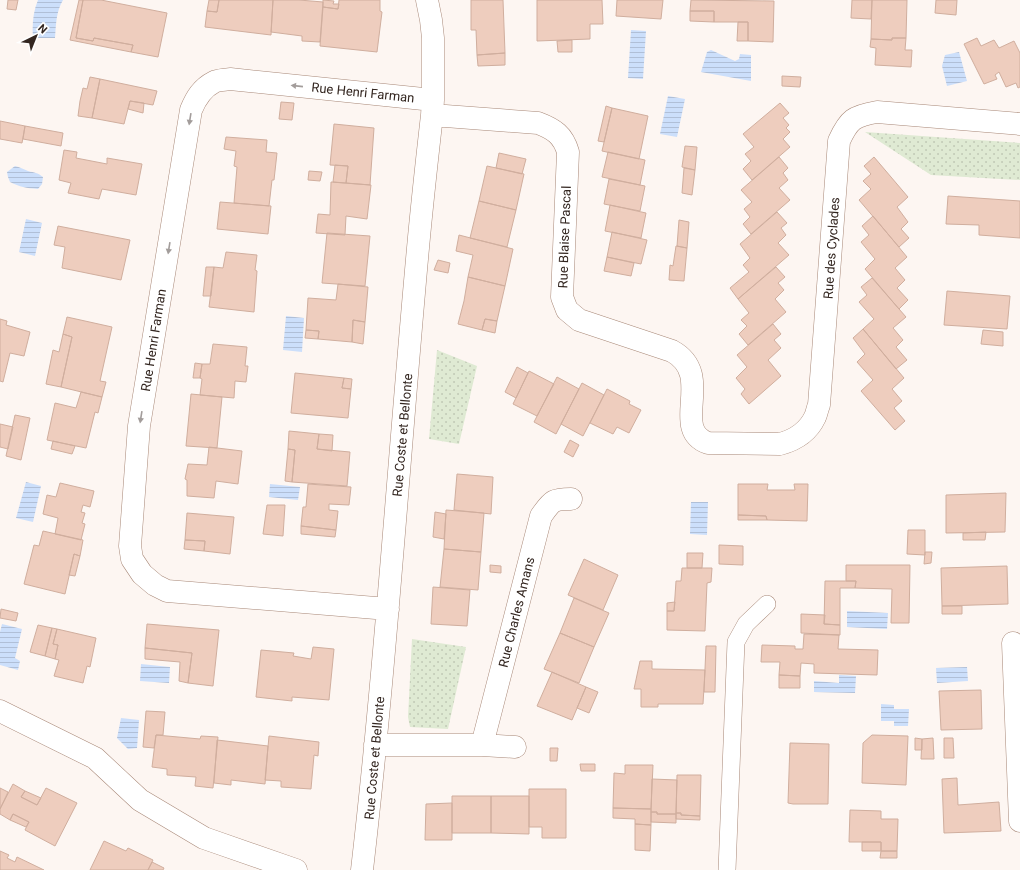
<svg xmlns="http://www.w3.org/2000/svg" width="1020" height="870" viewBox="0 0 1020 870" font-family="Roboto,sans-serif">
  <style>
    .grass { fill: url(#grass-dots) }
    .water { fill: url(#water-rules) }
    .building { fill: #eecdbe; stroke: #d0ae9e }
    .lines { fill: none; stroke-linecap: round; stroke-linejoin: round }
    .service-casing { stroke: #a88878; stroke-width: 18 }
    .minor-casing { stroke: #a88878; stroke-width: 23 }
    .service { stroke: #fff; stroke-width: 17 }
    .minor { stroke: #fff; stroke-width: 22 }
    .oneway { fill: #a39d9b }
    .labels { text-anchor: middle; stroke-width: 3; stroke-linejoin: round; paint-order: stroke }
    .street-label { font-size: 13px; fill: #332620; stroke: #fff }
  </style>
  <defs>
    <pattern id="grass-dots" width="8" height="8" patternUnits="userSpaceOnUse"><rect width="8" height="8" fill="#dfead3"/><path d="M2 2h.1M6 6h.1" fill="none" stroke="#c0c9b5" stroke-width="1.8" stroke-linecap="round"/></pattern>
    <pattern id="water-rules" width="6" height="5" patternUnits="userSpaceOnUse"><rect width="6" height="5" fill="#ccdffb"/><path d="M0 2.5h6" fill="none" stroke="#b0bfd7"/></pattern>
  </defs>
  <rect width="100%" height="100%" fill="#fdf6f2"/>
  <path class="grass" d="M865,132l155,11v37l-89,-5z
    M437,350l40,16 -18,78 -30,-5z
    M412,639l54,8 -18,82 -38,-2 -2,-10z"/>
  <path class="water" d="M38,0h25c-7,12 -7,24 -8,38h-22c-1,-13 0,-26 5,-38z
    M631,30l15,1 -3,48 -15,-1z
    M711,50l24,11 4,-2 1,-5 11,1v26l-50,-9 6,-20z
    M959,52l8,29 -20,5 -5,-20 3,-11z
    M668,96l17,3 -8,38 -17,-3z
    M15,166c5,1 8,3 13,5 7,2 9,1 15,6l-1,7 -4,5c-12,-1 -18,-2 -28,-7l-2,-5 -1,-5z
    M26,219l16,4 -7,33 -16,-4z
    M286,316l18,2 -2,34 -19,-2z
    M26,482l15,4 -8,36 -17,-4z
    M270,484l30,3 -2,13 -29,-3z
    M691,502h17l-1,33 -17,-1z
    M847,611l41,2 -1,16 -40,-2z
    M2,624l20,5 -7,29 5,3 -2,9 -18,-5v-33z
    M141,664l29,3 -1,16 -29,-2z
    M967,667l1,14 -31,2 -1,-15z
    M839,675l17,1 -1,17 -41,-1v-11l25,2z
    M881,704l13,1v4h15l-1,17h-14v-5h-13z
    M121,718l18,2 -2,28 -9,1 -11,-11z"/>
  <path class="building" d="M8,0h10l-2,10 -9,-1z
    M79,0h4l-7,38 17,3 1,-3 39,7 -2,7 -61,-12z
    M83,0h18l66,13 -9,44 -27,-5 2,-7 -39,-7 -1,3 -17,-3z
    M209,0h10l-2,12 -10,-1z
    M219,0h54l-2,35 -66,-8 2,-16 10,1z
    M273,0h26l24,2 -3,40 -18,-1v-5l-31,-4z
    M323,0l11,1 -1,3h6l-1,5 -15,-2z
    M339,0h41v11l2,1 -5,40 -57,-6 3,-39 15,2z
    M471,0h32l2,53 -28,2 -1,-25h-5z
    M537,0h65l1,24h-13v15l-53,2z
    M617,0h46l-2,19 -45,-3z
    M691,0l83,1 -1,41 -25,-1v-19h-34v-11h-24z
    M852,0h20l-1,19 -20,-1z
    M872,0h35l-1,38h-14v2l-21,-1z
    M936,0h21l-1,15 -21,-2z
    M690,11h24v11l-24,-1z
    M738,22h10v19h-11z
    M892,38h14l-1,12h7l-1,17 -36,-2 1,-17 -6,-1 1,-8 21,1z
    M977,38l4,8 13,-6 5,8 15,-7 6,12v34l-2,1 -2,-5 -10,4 -7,-15 -4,3 2,4 -13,5 -20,-40z
    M572,40v12h-14l-1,-11z
    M505,53v12l-27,1 -1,-11z
    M782,76l19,1 -1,10 -18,-1z
    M90,77l10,2 -8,39 -14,-2 2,-15 3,-13 4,1z
    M100,79l57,12 -4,14 -23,-4 -6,23 -32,-6z
    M130,101l14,2 -1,10 -15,-4z
    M281,102l13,1 -2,17 -13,-1z
    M780,103l9,10 -6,5 6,7 -3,3 4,4 -7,7 7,8 -38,33 -9,-11 8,-8 -6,-7 9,-7 -11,-13z
    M606,106l6,2 -8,34 -6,-1z
    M612,108l36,8 -9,43 -37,-8z
    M0,121l25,5 -3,17 -22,-4z
    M334,124l40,4 -4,57 -24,-2 2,-17 -18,-1z
    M25,126l38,7 -2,13 -38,-7z
    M226,137l41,3 -1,12 11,1 -3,27h-2l-3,26 -35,-3 3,-36 -3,-1 2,-15 -12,-2z
    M685,146l12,1 -2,23 -13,-3z
    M64,150l13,2 -1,6 31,6v-6l35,6 -6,31 -34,-6 -3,10 -31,-6 3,-10 -12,-3z
    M608,152l37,8 -5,25 -38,-8z
    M499,153l27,6 -4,15 -26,-6z
    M779,157l9,11 -5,5 5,7 -9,8 11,12 -39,34 -8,-10 7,-7 -6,-8 8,-7 -11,-12z
    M874,157l34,40 -11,10 11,15 -7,7 8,9 -10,9 -40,-47 12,-11 -8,-8 8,-7 -7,-8z
    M335,165l13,1 -2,17 -13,-1z
    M487,166l37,8 -8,36 -37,-9z
    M684,168l11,2 -3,25 -10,-2z
    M309,171l13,1 -2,9 -12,-1z
    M609,179l36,7 -5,25 -36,-7z
    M331,182l40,3 -4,34 -21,-3 -1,19 -29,-2 2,-19 12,1z
    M948,196l72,5v37l-41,-3v-10l-33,-1z
    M479,201l37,9 -9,37 -37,-9z
    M220,202l51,4 -3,28 -51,-5z
    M610,205l36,8 -5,25 -36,-7z
    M777,212l10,11 -6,5 5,7 -8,8 11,12 -51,44 -8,-11 19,-16 -6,-7 7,-7 -10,-14z
    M873,216l34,41 -12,11 10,12 -8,8 11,12 -9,9 -34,-40 10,-10 -14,-17 8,-7 -7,-9z
    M679,220l10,2 -2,26 -10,-2z
    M58,226l72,14 -9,40 -59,-12 3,-21 -11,-2z
    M612,232l35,8 -6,24 -34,-7z
    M327,233l43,3 -5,50 -43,-3z
    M459,235l54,14 -8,37 -37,-9 5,-22 -17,-4z
    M676,246l11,2 -3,33 -15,-1 1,-15 3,1z
    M226,252l31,3 -2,15 2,1 -3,41 -45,-5 5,-40 9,1z
    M607,257l27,6 -3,13 -27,-5z
    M438,260l12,3 -2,10 -14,-3z
    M206,267h8l-3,29h-8z
    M776,267l9,10 -7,6 6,7 -9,9 11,13 -38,33 -9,-11 8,-8 -6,-6 8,-7 -11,-14z
    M468,277l37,9 -8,35 -12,-2 -3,11 -24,-6 6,-23z
    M872,278l34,39 -13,11 10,12 -7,7 11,13 -11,9 -33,-40 11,-10 -15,-17 8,-7 -6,-8z
    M338,284l30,3 -3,35 -12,-2 -1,22 -34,-3 1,-8 -13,-1 2,-32 28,2z
    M947,291l63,5 -3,33 -63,-4z
    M67,317l45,10 -12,54 6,1 -4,15 -41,-10 11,-50 -9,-3z
    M0,319l7,2 -1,4 24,7 -6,24 -14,-3 -7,29 -3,-1z
    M485,319l12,2 -2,12 -13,-3z
    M353,320l12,2 -2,22 -11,-2z
    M773,324l8,10 -7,6 7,8 -13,12 13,16 -32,28 -8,-10 4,-5 -9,-11 11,-11 -10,-12z
    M863,329l41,49 -12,11 10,12 -8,7 11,13 -10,9 -34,-39 12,-11 -16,-18 8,-8 -12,-16z
    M306,330l13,1 -1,8 -13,-1z
    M983,330l20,2v14l-22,-2z
    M63,334l9,3 -11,50 -15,-3 7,-34 6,2z
    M213,344l34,3 -2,19h3l-2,16 -11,-1 -1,17 -34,-3 2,-16 -2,-1 2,-14h8z
    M195,363l7,1 -2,14h-7z
    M517,367l11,6 -12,25 -11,-6z
    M529,371l25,13 -17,32 -24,-12z
    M295,373l49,5 -2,10 9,1 -3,29 -57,-5z
    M557,377l22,12 -23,45 -22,-12z
    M344,378l8,1 -1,10 -9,-1z
    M582,383l22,12 -21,41 -22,-12z
    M607,389l23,12 -1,3 12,6 -12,23 -12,-6 -4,7 -23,-11z
    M81,392l21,5 -4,16 -3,-1 -9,36 -39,-8 8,-37 21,5z
    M191,394l31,3 -5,51 -31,-2z
    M15,415l15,3 -9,42 -15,-4z
    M0,424l13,3 -5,22 -8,-2z
    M289,431l30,3 -2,15 33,3 -3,34 -55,-4 3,-32 -7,-1z
    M319,434l14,1 -1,16 -15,-2z
    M570,440l9,5 -6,12 -9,-5z
    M53,441l22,5 -3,8 -21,-5z
    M209,447l33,4 -4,33 -22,-3 -2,17 -27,-2v-16l-2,-1 3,-15 19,1z
    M288,449l7,1 -3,32 -7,-1z
    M457,474l36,3 -2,37 -37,-4z
    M60,483l34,8 -4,16 -7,-2 -2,7 4,1 -3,10 3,1 -4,16 -26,-6 3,-16 -15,-4 4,-19 9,2z
    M308,484l43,3 -2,18 -20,-1v6l9,1 -2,19 -35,-4 2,-19h3z
    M738,484h30l-1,6h28l-1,-6h14l-1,37 -40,-1 -1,-4 -28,-1z
    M1006,493l-1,39 -59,1v-38z
    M267,505h18l-2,31 -20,-2z
    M446,510l38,3 -3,39 -37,-3z
    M435,512l11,2 -2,25 -11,-2z
    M187,513l47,4 -4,37 -26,-3 1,-10 -20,-1z
    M738,515l28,1 1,4h-29z
    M301,526l35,4 -1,7 -34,-3z
    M908,530h17v25l-18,-1z
    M43,531l40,9 -3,16 -6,-2 -9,40 -41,-10 10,-39 5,1z
    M986,532l-1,8h-22v-7z
    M185,540l20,1 -1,10 -20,-2z
    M719,545l24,1v19l-24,-1z
    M444,549l37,3 -3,38 -38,-3z
    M925,552h7l-1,11 -7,1z
    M687,553h16l-1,15h-15z
    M74,554l6,2 -5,20 -6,-1z
    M584,559l34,16 -15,35 -35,-15z
    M490,565l11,1v7l-11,-1z
    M846,565h64l-1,58h-18l1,-34 -37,-1 1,-7h-10z
    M1007,566l1,38 -66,2 -1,-38z
    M682,568h30l-1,14 -4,1 -2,48 -38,-1v-19h7l2,-30h5z
    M825,581h31l-1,7h-15v37l-16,-1z
    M433,587l37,3 -3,36 -36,-2z
    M574,598l35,15 -15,34 -34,-14z
    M675,602l-1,9h-7v-8z
    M942,606h20v8h-20z
    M1,609l17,4 -2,8 -16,-3z
    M801,614l24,1 -1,9 16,1v10l-39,-2z
    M147,624l72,6 -6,56 -25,-3 4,-30 -47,-5z
    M38,625l14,3 -7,28 -15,-4z
    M52,628l5,1 -4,15 5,1 -3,14 -10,-3z
    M57,629l39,9 -6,29 -3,-1 -4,17 -29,-7 5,-16 -4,-1 3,-14 -5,-1z
    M560,633l34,14 -15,36 -35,-14z
    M804,634l35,1 -1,14 40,1 -1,25 -63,-2v-9l-13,-1 -1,13 -21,-1 1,-13h-19l1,-17 33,1v3h8z
    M706,646h10l-1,46h-11z
    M313,647l21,2 -5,51 -37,-3v4l-36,-4 5,-47 33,3 -1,3 18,3z
    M145,648l47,5 -4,30 -9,-2 1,-19 -35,-3z
    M640,661h12v8l53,1 -2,34h-45v3h-17v-18h-7z
    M552,672l34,15 -14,33 -35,-14z
    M779,675l21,1v12h-21z
    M586,687l12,5 -9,21 -12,-5z
    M981,690l1,39 -41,1 -2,-39z
    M146,711l19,1 -2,23h-7l-2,13 -11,-1z
    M156,735l44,4 1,-3 17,1 -5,51 -18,-2 1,-9 -29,-2v-6l-15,-2z
    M872,735l36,1 -2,49 -44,-2 1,-40z
    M269,736l50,6 -1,14 -4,-1 -3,34 -30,-2v-6l-16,-1z
    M915,738l7,1v11h-7z
    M933,738l1,21h-13l1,-20z
    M944,738h9l1,20h-10z
    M217,740l51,6 -3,38 -34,-4v5l-17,-2z
    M790,743l39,1 -1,60h-35l-5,-1z
    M550,748h8l-1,13h-7z
    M580,764h15v7h-14z
    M625,765h28l-2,44 -38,-1 1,-35 11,1z
    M677,775h24l-1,41 -19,-1v-2h-5z
    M957,778l1,27 41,-3 2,29 -57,2 -2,-54z
    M652,779l25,1 -1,34h-19v-2h-6z
    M13,784l12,7 -4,6 16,8 9,-17 31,15 -22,43 -30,-16 4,-8 -16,-8 -3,6 -10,-6v-5z
    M0,788l8,4 -8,17z
    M529,789h37v49h-24v-11h-13z
    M25,791l16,7 -4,7 -16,-8z
    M452,796h39v37h-39z
    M491,796h38v38l-38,-1z
    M452,803v37h-27l1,-36z
    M613,808l38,1v16l-16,-1v-5l-22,-1z
    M850,810l31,1v8h17l-1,32h-16v-9h-32z
    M651,812h6v2h19v9l-25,-1z
    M676,813h5v2l19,1v4l-24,-1z
    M13,814l16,8 -3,5 -16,-7z
    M635,824l16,1 -1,26 -15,-1z
    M104,841l22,10 2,-3 25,12 -5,10h-58z
    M862,842h19v9h-19z
    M0,851l9,4 -2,3 8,4 2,-5 27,13h-44z
    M881,851h16v7h-17z
    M152,862l12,6 -1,2h-15z"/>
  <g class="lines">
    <g class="service-casing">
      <path id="service" d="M727,870l9,-228 10,-18 21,-20"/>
    </g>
    <g class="minor-casing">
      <path id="minor" d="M432,115l106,8c16,6 25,12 30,29l-6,145 5,13 12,10 93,31c44,24 -3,78 36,92l72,1c15,-4 28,-12 35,-27 2,-4 2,-8 4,-12l20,-264c10,-22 15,-25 38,-29l143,12
        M388,609l-221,-18 -12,-6 -13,-11 -10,-15 -2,-13 9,-120 52,-316c5,-12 11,-22 23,-28 4,-2 11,-2 16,-3l203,21
        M1013,643l7,178
        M0,711l95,47 45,42 64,38 92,32
        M375,745h107l33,2
        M482,745l59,-229c11,-15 11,-17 30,-17
        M362,870c24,-207 37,-415 56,-622 4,-44 9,-89 14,-133l1,-15v-62l-2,-18 -4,-20"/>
    </g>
    <use href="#service" class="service"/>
    <use href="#minor" class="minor"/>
  </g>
  <defs><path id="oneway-solid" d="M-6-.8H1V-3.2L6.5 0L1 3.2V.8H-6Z"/></defs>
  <g class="oneway">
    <use href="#oneway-solid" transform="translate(297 86) rotate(-174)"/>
    <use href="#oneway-solid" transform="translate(190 119) rotate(99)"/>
    <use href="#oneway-solid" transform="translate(169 248) rotate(99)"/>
    <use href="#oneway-solid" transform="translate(141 417) rotate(99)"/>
  </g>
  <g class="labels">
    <g class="street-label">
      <text transform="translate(363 92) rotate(6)" y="5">Rue Henri Farman</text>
      <text transform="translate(564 237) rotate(-88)" y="5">Rue Blaise Pascal</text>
      <text transform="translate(831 248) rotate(-86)" y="5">Rue des Cyclades</text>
      <text transform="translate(153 340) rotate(-81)" y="5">Rue Henri Farman</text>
      <text transform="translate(402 435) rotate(-85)" y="5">Rue Coste et Bellonte</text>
      <text transform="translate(516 612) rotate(-76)" y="5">Rue Charles Amans</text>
      <text transform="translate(374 758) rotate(-85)" y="5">Rue Coste et Bellonte</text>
    </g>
  </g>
  <g transform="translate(36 36) rotate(43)" stroke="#ffffff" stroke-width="3" paint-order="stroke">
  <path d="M0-3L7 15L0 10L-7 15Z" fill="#332620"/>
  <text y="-6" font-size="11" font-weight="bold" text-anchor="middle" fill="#332620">N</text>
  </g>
</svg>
